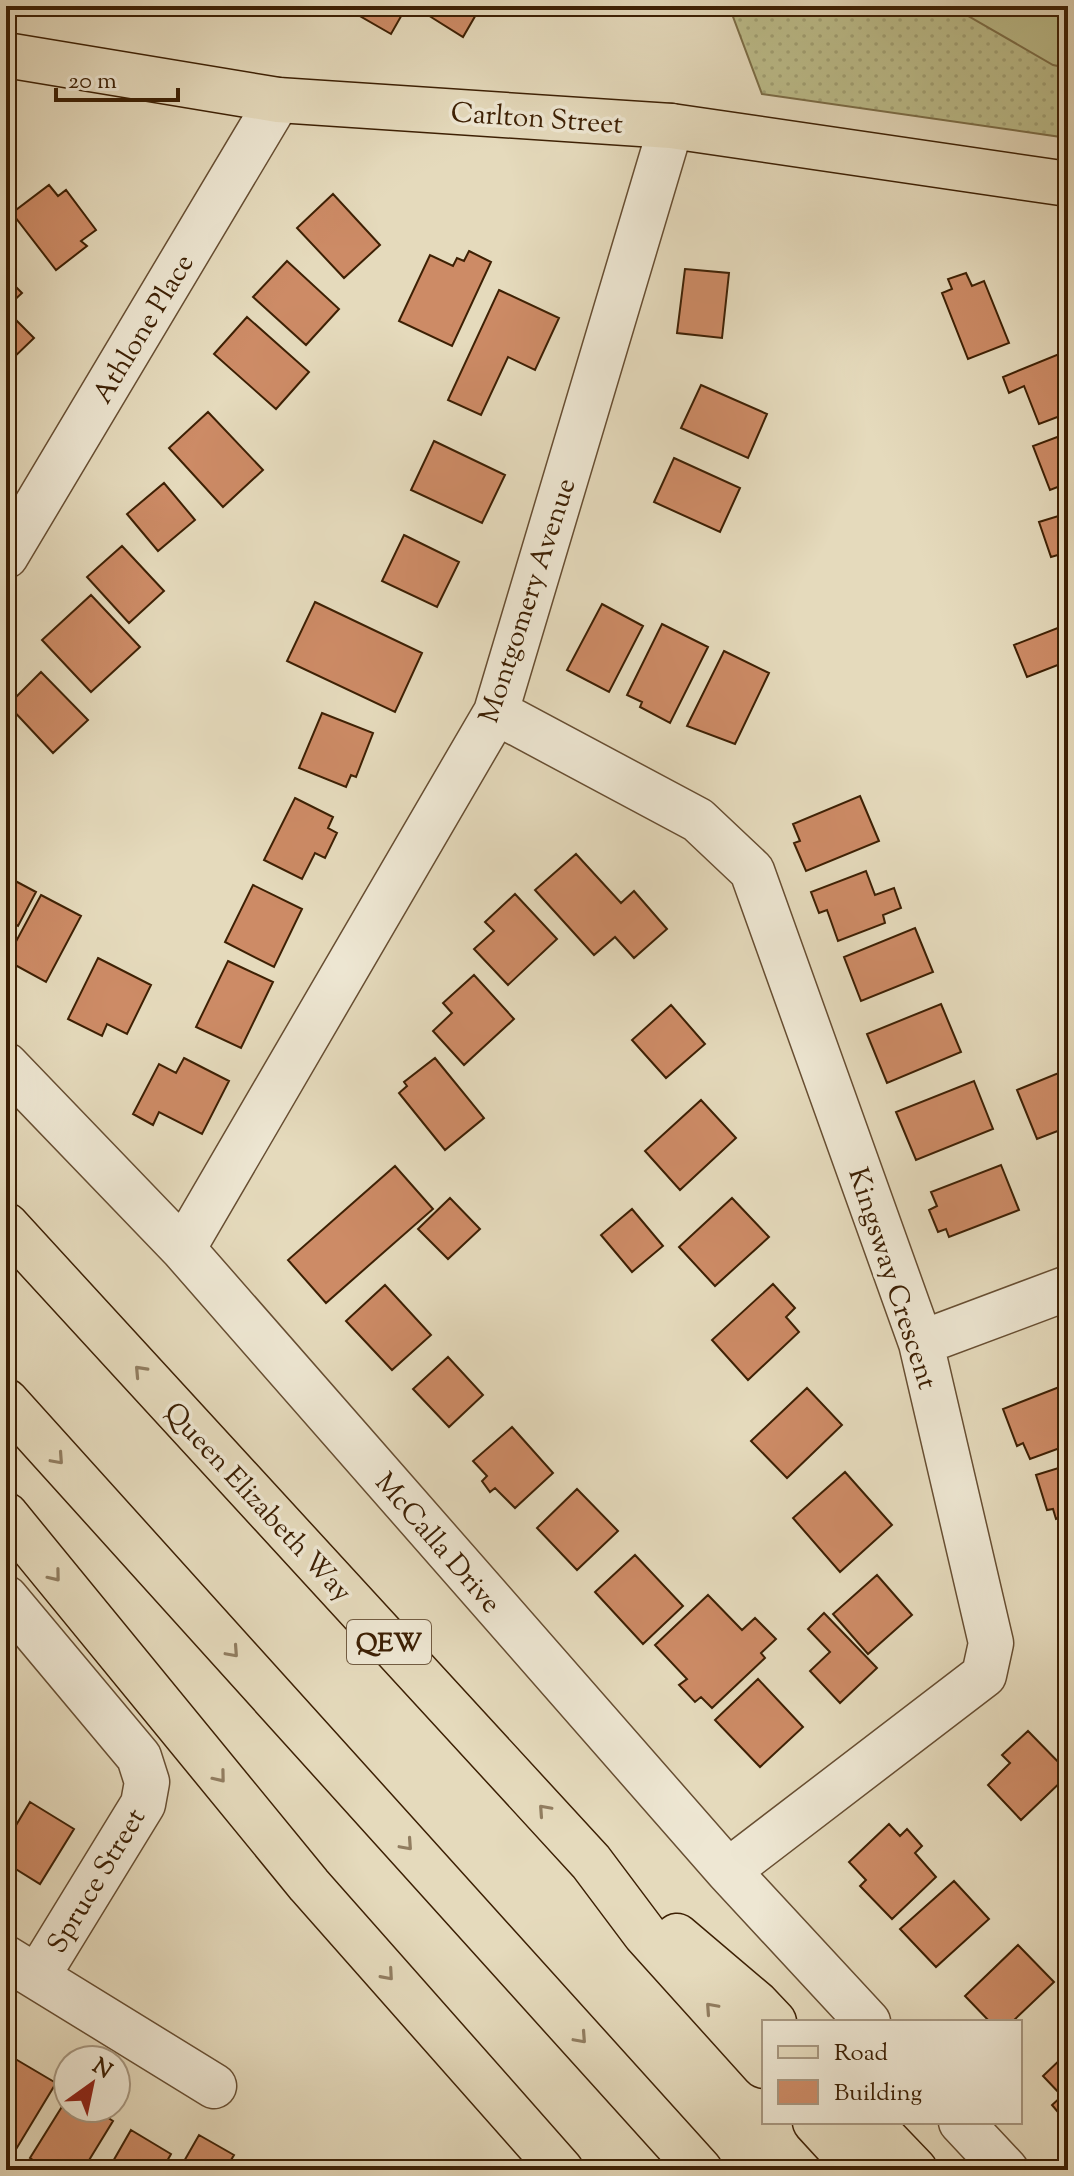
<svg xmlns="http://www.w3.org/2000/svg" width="1074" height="2176" viewBox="0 0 1074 2176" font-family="'Sorts Mill Goudy',serif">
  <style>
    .grass { fill: url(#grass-dots); stroke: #7c6e48; stroke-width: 2 }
    .pitch { fill: #bcbd8b; stroke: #7c6e48; stroke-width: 2 }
    .building { fill: #cd8b66; stroke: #3d2004; stroke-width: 2 }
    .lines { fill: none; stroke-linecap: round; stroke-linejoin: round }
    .minor-casing { stroke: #674e32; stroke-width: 47 }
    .major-casing { stroke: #3d2004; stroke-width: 47 }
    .highway-casing { stroke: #3d2004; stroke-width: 47 }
    .minor { stroke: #eee7d3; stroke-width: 44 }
    .major { stroke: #e5dabc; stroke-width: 44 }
    .highway { stroke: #e5dabc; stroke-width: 44 }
    .oneway { stroke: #917d60 }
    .labels { text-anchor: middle; stroke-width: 7; stroke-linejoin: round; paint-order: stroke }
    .shield { fill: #eee7d3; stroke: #725c42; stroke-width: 2 }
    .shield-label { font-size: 26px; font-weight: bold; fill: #3d2004 }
    .street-label { font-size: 28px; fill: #3d2004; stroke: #eee7d3 }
  </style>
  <defs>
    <pattern id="grass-dots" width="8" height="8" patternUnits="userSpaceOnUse" patternTransform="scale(2)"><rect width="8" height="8" fill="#bcbd8b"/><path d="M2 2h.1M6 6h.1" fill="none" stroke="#a2a276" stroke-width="1.8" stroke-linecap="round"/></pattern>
  </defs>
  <rect width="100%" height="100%" fill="#e5dabc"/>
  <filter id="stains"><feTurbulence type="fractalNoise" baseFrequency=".0025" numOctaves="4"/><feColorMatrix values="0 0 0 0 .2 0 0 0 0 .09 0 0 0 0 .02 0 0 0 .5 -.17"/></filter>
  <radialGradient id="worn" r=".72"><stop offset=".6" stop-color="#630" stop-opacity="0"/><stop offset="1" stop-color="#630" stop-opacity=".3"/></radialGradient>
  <path class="grass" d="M729,6h339v132l-306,-44z"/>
  <path class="pitch" d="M951,6h117v62l-15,-3z"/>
  <path class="building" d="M356,6h59l-5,8 -6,-3 -13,23 -38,-22z
    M426,6h55l-18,31 -40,-25z
    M49,185l9,11 8,-6 30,40 -15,11 6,5 -31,24 -44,-57z
    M333,194l47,51 -36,33 -47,-50z
    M469,251l22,11 -39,84 -53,-25 31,-66 23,11 4,-8 7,3z
    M287,261l52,48 -33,36 -53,-48z
    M685,269l44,4 -7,65 -45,-5z
    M966,273l6,13 12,-5 25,62 -41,16 -26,-66 10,-4 -4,-10z
    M6,277l16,16 -16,15z
    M499,290l60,28 -24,52 -27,-13 -27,58 -33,-15z
    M6,310l28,28 -28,27z
    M247,317l62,55 -33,37 -62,-55z
    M1064,352l4,10v51l-29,11 -15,-38 -15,7 -6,-16z
    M701,385l66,29 -19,44 -67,-30z
    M208,412l55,58 -40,37 -54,-59z
    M1068,433v50l-18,7 -17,-44z
    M434,441l71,34 -23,48 -71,-33z
    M674,458l66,30 -20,44 -66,-30z
    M164,483l31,37 -37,31 -31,-37z
    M1068,513v39l-17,5 -12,-35z
    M404,535l55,27 -22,45 -55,-26z
    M122,546l42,45 -35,32 -42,-46z
    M91,595l49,52 -49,45 -49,-52z
    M315,602l107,51 -27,59 -108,-51z
    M602,604l41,22 -34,66 -42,-22z
    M662,624l46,23 -38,76 -30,-16 2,-5 -15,-7z
    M1068,624v37l-41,16 -13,-32z
    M724,651l45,22 -34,71 -48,-18z
    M41,672l47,48 -35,33 -45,-48z
    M322,713l51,20 -17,44 -5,-2 -5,12 -47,-19z
    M860,796l19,45 -73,30 -12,-28 6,-2 -7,-17z
    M295,798l38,19 -5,11 9,5 -12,25 -10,-5 -13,26 -38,-19z
    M576,854l45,49 13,-12 33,38 -33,29 -19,-21 -21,18 -59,-65z
    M866,871l9,24 19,-7 7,20 -18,7 2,8 -47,18 -11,-31 -8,3 -8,-21z
    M6,876l30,16 -18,34 -12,-6z
    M253,885l49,24 -28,58 -49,-25z
    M515,894l42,45 -49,46 -34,-36 20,-18 -9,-9z
    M41,895l40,21 -35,66 -40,-22z
    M915,928l18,44 -72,29 -17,-44z
    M98,958l53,27 -24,49 -20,-10 -5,12 -34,-17z
    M228,961l45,21 -32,66 -45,-21z
    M474,975l40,44 -50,46 -31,-34 19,-18 -9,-10z
    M941,1004l20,48 -74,31 -20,-49z
    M671,1005l34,39 -39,34 -34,-38z
    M184,1058l45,23 -27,53 -43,-22 -6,13 -20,-11 26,-50 17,9z
    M435,1058l49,60 -39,32 -46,-57 8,-7 -3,-4z
    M1061,1072l7,17v38l-31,12 -20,-49z
    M974,1081l19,48 -77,31 -20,-48z
    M701,1100l35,38 -56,52 -35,-39z
    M1001,1165l18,45 -70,27 -3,-8 -8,3 -9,-22 8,-4 -6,-14z
    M395,1166l38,43 -107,94 -38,-43z
    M450,1198l30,31 -32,30 -30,-30z
    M732,1198l37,39 -54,49 -36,-39z
    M632,1209l31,37 -31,26 -31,-37z
    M773,1284l22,24 -9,9 13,15 -51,48 -36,-40z
    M385,1285l46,50 -39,35 -46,-49z
    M448,1357l35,38 -34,32 -36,-38z
    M1067,1384l1,61 -38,14 -7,-16 -6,3 -14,-37z
    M807,1388l35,37 -55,53 -36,-37z
    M512,1427l41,46 -38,35 -20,-20 -5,4 -8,-11 5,-5 -14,-15z
    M1068,1465v50l-12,4 -3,-10 -6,1 -11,-35z
    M845,1472l47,53 -52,47 -47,-54z
    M577,1489l41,42 -41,39 -40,-42z
    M635,1555l48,51 -40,38 -48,-52z
    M877,1575l35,40 -44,39 -35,-40z
    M708,1595l34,35 13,-12 21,21 -15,14 4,5 -53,50 -11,-11 -6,5 -16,-17 8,-6 -32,-34z
    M824,1613l53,55 -37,35 -30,-32 20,-19 -22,-23z
    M758,1679l45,48 -43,40 -45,-47z
    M1028,1731l40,41v3l-47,45 -33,-35 22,-22 -8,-8z
    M30,1802l44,27 -34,55 -34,-21v-21z
    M889,1824l11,12 7,-7 15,17 -7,7 21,24 -44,42 -32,-33 6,-6 -17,-18z
    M954,1881l35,38 -53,48 -36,-38z
    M1018,1945l36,37 -42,40h-22l-25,-26z
    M1068,2052v61l-5,5 -11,-13 10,-9 -19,-20z
    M12,2057l44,26 -41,68 -9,-5v-78z
    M68,2097v11h25l20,13 -30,49h-35l-18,-12z
    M131,2130l40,24 -9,16h-54z
    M199,2135l35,20 -9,15h-46z"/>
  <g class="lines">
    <g class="minor-casing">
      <path id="minor" d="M6,556l272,-456
        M496,712l202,108 54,51 169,472 70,300 -7,32 -256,196
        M6,1065l177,184 545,622 140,151
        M183,1249l313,-537 175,-586
        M921,1343l147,-55
        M6,1598l133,159 8,25 -4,22 -106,173
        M6,1958l208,128
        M961,2122l45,48"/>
    </g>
    <g class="major-casing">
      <path id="major" d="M6,55l272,45 393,26 397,58"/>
    </g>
    <g class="highway-casing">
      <path id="highway" d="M6,1225l585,637 54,72 119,132
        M6,1401l694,769
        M6,1515l303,370 252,285
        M677,1936l79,67 18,19
        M815,2122l44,48
        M869,2122l46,48"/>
    </g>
    <use href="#minor" class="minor"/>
    <use href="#major" class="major"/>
    <use href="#highway" class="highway"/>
  </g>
  <defs><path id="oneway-chevron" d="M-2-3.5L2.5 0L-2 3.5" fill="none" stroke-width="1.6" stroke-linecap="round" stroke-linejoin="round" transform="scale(2)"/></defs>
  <g class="oneway">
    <use href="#oneway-chevron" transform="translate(140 1371) rotate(-133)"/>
    <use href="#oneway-chevron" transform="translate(58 1459) rotate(48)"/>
    <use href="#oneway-chevron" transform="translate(55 1576) rotate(51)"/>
    <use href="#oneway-chevron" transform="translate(233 1652) rotate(48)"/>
    <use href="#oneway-chevron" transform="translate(220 1777) rotate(51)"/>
    <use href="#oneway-chevron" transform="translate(544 1810) rotate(-132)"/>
    <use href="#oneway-chevron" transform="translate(407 1845) rotate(48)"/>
    <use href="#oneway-chevron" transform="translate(388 1975) rotate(49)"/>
    <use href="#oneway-chevron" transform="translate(711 2008) rotate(-132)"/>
    <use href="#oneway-chevron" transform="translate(581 2038) rotate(48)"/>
  </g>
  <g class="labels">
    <rect class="shield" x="347" y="1620" width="84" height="44" rx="6"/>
    <g class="shield-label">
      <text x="389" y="1651">QEW</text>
    </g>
    <g class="street-label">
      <text transform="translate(537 117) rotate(4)" y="10">Carlton Street</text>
      <text transform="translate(142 328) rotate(-59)" y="10">Athlone Place</text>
      <text transform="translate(526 600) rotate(-72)" y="10">Montgomery Avenue</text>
      <text transform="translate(894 1278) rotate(72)" y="10">Kingsway Crescent</text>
      <text transform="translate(259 1501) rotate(47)" y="10">Queen Elizabeth Way</text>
      <text transform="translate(439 1542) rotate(49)" y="10">McCalla Drive</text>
      <text transform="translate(95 1880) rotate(-59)" y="10">Spruce Street</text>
    </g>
  </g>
  <rect width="1074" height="2176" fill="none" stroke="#e5dabc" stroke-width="32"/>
  <rect x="8" y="8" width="1058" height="2160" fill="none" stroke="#3d2004" stroke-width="4"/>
  <rect x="16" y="16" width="1042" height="2144" fill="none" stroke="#3d2004" stroke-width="2"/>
  <rect x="762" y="2020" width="260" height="104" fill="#eee7d3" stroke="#a79780" stroke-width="2"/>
  <rect x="778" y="2046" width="40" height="12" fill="#e5dabc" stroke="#a79780" stroke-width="2"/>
  <text x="834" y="2060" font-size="24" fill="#3d2004">Road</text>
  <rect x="778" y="2080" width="40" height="24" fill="#cd8b66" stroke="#a79780" stroke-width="2"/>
  <text x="834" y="2100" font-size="24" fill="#3d2004">Building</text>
  <g transform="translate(92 2084) rotate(33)"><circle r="38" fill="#eee7d3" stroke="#a79780" stroke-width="2"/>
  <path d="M0-6L14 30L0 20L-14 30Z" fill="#8f2418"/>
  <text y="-12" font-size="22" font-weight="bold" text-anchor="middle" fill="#3d2004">N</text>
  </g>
  <path d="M56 88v12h122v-12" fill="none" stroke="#3d2004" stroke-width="4"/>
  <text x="68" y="88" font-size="24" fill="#3d2004" stroke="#eee7d3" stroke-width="6" paint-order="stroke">20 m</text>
  <rect width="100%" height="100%" filter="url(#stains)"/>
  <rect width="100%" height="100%" fill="url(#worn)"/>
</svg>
